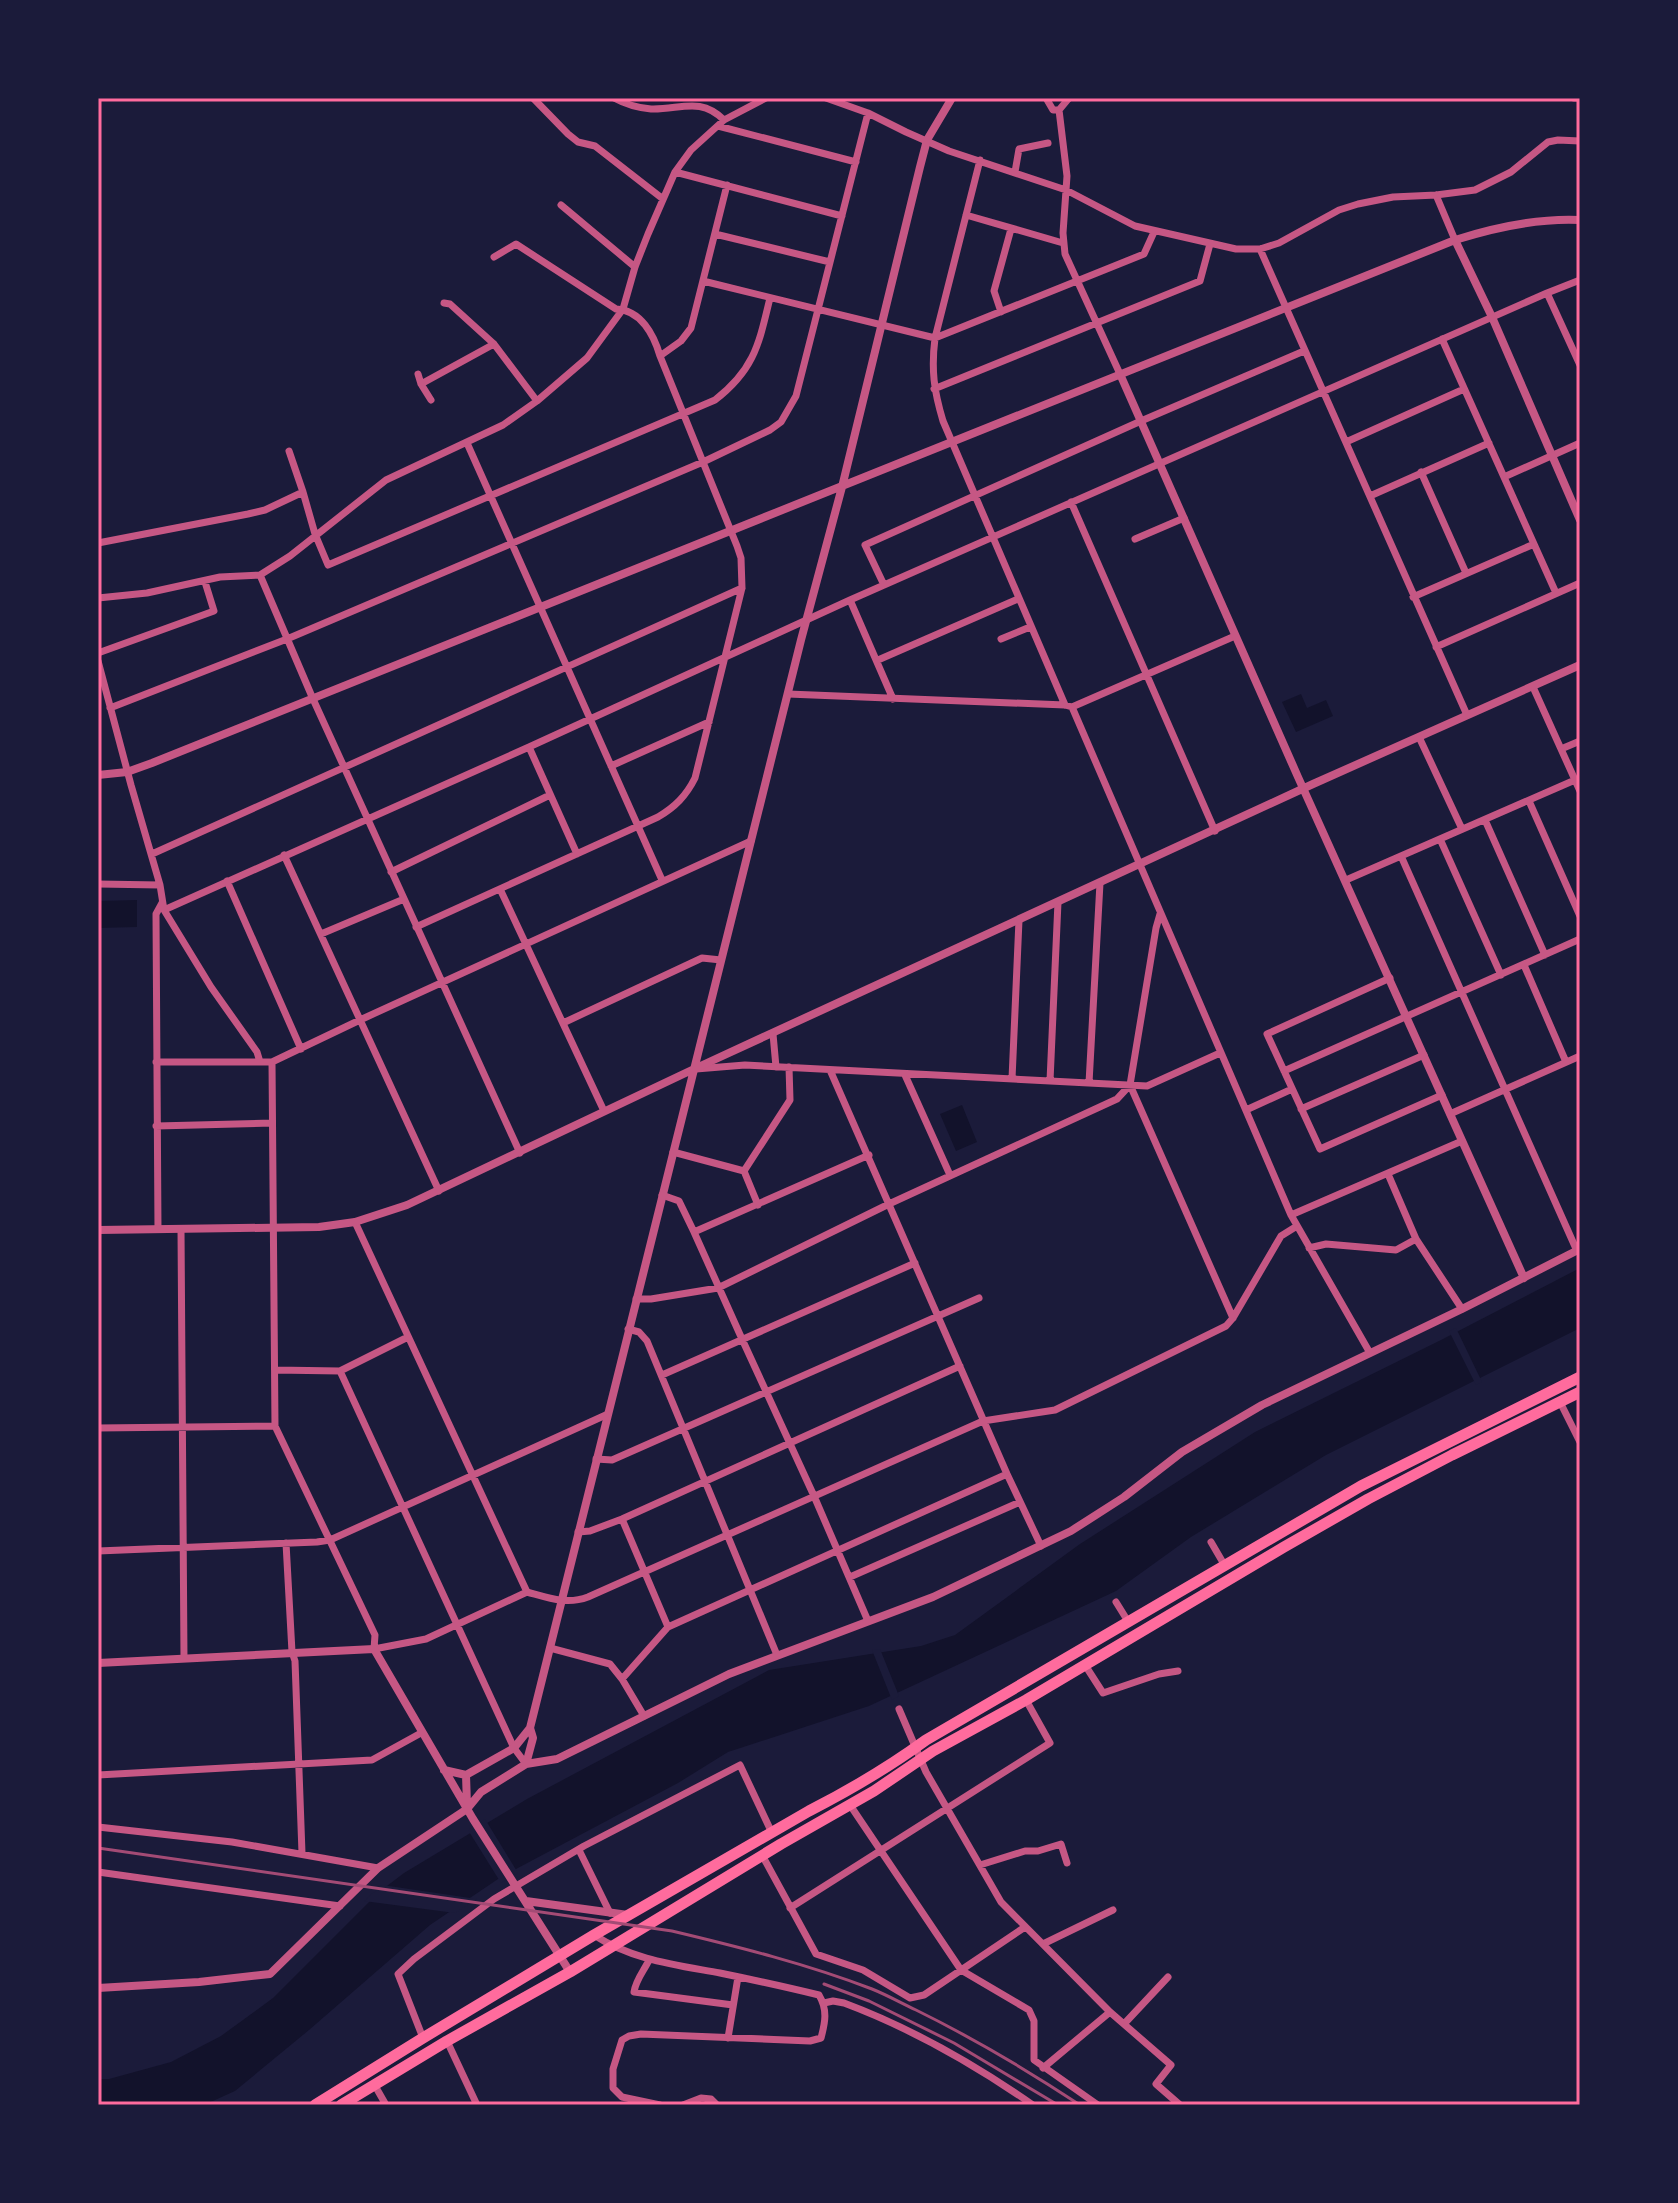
<svg xmlns="http://www.w3.org/2000/svg" width="1678" height="2203" viewBox="0 0 1678 2203" font-family="Arial,sans-serif">
  <style>
    .water { fill: #12122b }
    .pier { fill: #1b1b3a }
    .lines { fill: none; stroke-linecap: round; stroke-linejoin: round }
    .minor { stroke: #c65784; stroke-width: 7 }
    .tertiary { stroke: #c65784; stroke-width: 8 }
    .trunk { stroke: #ff6b9d; stroke-width: 11 }
    .rail { stroke: #a44b75; stroke-width: 3 }
    .neatline { fill: none; stroke: #ff6b9d; stroke-width: 3 }
  </style>
  <rect width="100%" height="100%" fill="#1b1b3a"/>
  <path class="water" d="M1301,694l6,14 19,-8 7,16 -37,16 -14,-30z
    M137,900v27l-39,1v-27z
    M962,1105l15,37 -21,9 -16,-37z
    M1580,1268v60l-254,127 -135,82 -75,54 -247,115 -141,46 -50,31 -177,94 -71,48 -121,105 -74,61 -31,14h-106v-26h11l62,-17 50,-26 52,-38 106,-106 25,-19 123,-74 242,-129 152,-24 34,-11 125,-91 175,-112 186,-92z"/>
  <path class="pier" d="M1456,1328l26,54 -6,3 -27,-54z
    M880,1649l19,47 -7,4 -20,-50z
    M485,1819l33,54 -17,10 -33,-53z
    M382,1885l95,14 -22,14 -91,-12z"/>
  <g class="lines">
    <path class="minor" d="M533,98l35,36 10,8 17,4 68,53
      M614,98c11,6 25,10 37,11 29,1 49,-13 73,11
      M826,98l42,15 38,19 43,19 117,39 69,36 101,23h24l19,-6 60,-33 19,-6 35,-7 43,-2 39,-5 36,-18 37,-30 10,-2 22,1
      M1046,98l7,12h6
      M1069,98l-10,12 8,66 -4,57 2,21 55,120
      M1574,98h6
      M718,126l138,36
      M980,160l-45,178c-4,32 -1,53 8,83l122,284
      M675,172l167,44
      M1015,172l4,-23 29,-6
      M1436,195l19,45
      M561,205l74,62
      M966,215l97,28
      M715,234l115,28
      M1260,249l207,466
      M703,281l232,57 209,-84 10,-22
      M1547,293l33,72
      M444,303l6,1 44,40 43,57
      M1001,312l-7,-21 17,-62
      M1442,339l114,254
      M660,356l21,-15 10,-13 36,-143
      M418,374l3,10 10,16
      M421,384l73,-40
      M934,389l266,-108 10,-37
      M1346,442l118,-53
      M467,443l195,437
      M289,451l14,41
      M1421,472l45,101
      M1504,477l76,-34
      M1370,496l119,-53
      M1071,502l144,329
      M1135,539l49,-21
      M98,543l150,-29 17,-4 38,-18 12,42 13,31 387,-165c40,-31 44,-57 55,-102
      M260,575l53,124 207,454
      M884,585l-19,-40 276,-124 163,-70
      M1413,597l121,-53
      M98,598l49,-5 73,-16 40,-2 30,-19 96,-76 117,-55 34,-24 50,-43 36,-49 12,-42 13,-33 27,-62 16,-22 33,-30 42,-22
      M850,600l43,99
      M1001,639l29,-12
      M1436,647l144,-64
      M98,653l116,-42 -9,-29
      M878,660l140,-61
      M98,661l33,124 29,100 4,25 47,77 46,65 3,10
      M1533,687l47,104
      M788,694l277,11 7,2 163,-71
      M1072,707l219,508 79,138
      M110,708l177,-69 416,-177 67,-32 11,-8 15,-26 72,-283
      M1419,737l43,92
      M529,747l48,107
      M1561,749l19,-8
      M611,766l98,-44
      M1529,801l51,115
      M1485,820l60,135
      M1440,839l61,136
      M152,854l590,-266
      M284,855l155,336
      M1401,856l176,395
      M391,872l159,-77
      M1346,880l229,-100
      M227,881l74,168
      M98,884l62,1
      M500,889l104,222
      M164,910l365,-163 321,-147 697,-307 33,-13
      M1160,914l-4,14 -26,157 103,233
      M416,927l242,-110c17,-10 28,-21 37,-39l47,-190 -1,-30 -4,-12 -77,-190c-6,-21 -19,-46 -44,-47l-100,-65 -22,13
      M321,934l83,-35
      M1524,965l42,97
      M1390,978l-123,56 53,115 122,-54
      M563,1023l139,-65 19,2
      M773,1034l3,33
      M156,1062h116l88,-42 391,-179
      M272,1062l3,364 100,209 -1,14 52,-10 101,-47
      M696,1069l49,-4 402,21 73,-33
      M830,1070l177,404 34,72
      M1284,1071l296,-132
      M905,1075l45,100
      M1012,1079l7,-159
      M1050,1081l8,-179
      M1089,1083l11,-200
      M1301,1109l123,-54
      M1246,1110l46,-21
      M1450,1114l130,-58
      M156,1126l116,-3
      M673,1152l71,19 14,34
      M744,1171l46,-71 -1,-33
      M1388,1174l28,65
      M662,1195l17,6 15,31 48,107 72,157 54,125
      M1291,1215l171,-74
      M355,1222l172,370c22,6 40,13 61,5l395,-176 72,-11 171,-84 7,-8 48,-82 16,-10
      M158,1229l-2,-315 6,-11
      M181,1229l3,429
      M694,1232l175,-77
      M1309,1248l17,-4 70,6 20,-11 46,70
      M636,1299h15l67,-11 171,-84 228,-105 13,-14
      M628,1329l11,3 8,9 130,314
      M275,1370l65,1 174,377 12,16
      M340,1371l68,-34
      M662,1375l253,-112
      M1560,1402l20,40
      M98,1428l177,-2
      M596,1459l16,1 367,-162
      M622,1519l46,108
      M578,1532l12,-1 32,-12 338,-153
      M1211,1542l14,24
      M286,1543l6,109 3,9 7,192
      M98,1551l219,-9 13,-2 278,-126
      M850,1577l170,-75
      M1116,1602l13,21
      M550,1648l60,16 12,15 22,37
      M1085,1665l18,28 56,-19 19,-3
      M622,1679l46,-52 339,-153
      M899,1709l27,63 75,130 109,110 61,53 -15,19 24,21
      M98,1775l274,-15 49,-27
      M850,1805l111,165 68,40 5,11v39l64,45
      M98,1827l134,15 146,26
      M579,1850l31,63
      M762,1855l54,99 47,16 47,28 14,-3 101,-68
      M980,1865l45,-14h13l23,-7 6,19
      M98,1872l242,34
      M790,1908l260,-165 -24,-43
      M594,1935c38,25 83,30 126,38 34,7 66,14 99,22 9,15 6,28 2,43l-11,3 -169,-7 -12,2 -7,4 -9,29v19l9,9 38,8
      M1043,1944l70,-34
      M649,1960c-5,11 -13,19 -15,32l99,13
      M824,2003l9,-2 11,2c67,25 130,61 189,102
      M1124,2024l44,-47
      M423,2038l-25,-64 16,-15 80,-60 90,-53 156,-81 32,68
      M728,2038l10,-61
      M447,2041l30,64
      M1043,2068l67,-56
      M374,2084l12,21
      M683,2105l18,-7 10,1 6,6"/>
    <path class="tertiary" d="M1455,240l37,77 88,203
      M1120,374l178,403 226,501
      M98,775l29,-3 25,-9 1303,-523c41,-13 82,-22 125,-20
      M98,1230l221,-3 36,-5 52,-17 287,-136 619,-285 267,-119
      M98,1663l276,-14 99,170 97,153
      M526,1764l7,-26 -3,-10 271,-1088 41,-153 78,-320 7,-27 25,-42
      M444,1770l22,5
      M467,1805l-1,-30 48,-27 16,-20
      M526,1901l102,14
      M98,1988l101,-6 71,-8 108,-106 89,-59 14,-17 45,-28 31,-5 172,-85 204,-77 138,-66 53,-34 58,-45 80,-47 200,-96 118,-60"/>
    <path class="trunk" d="M315,2105l108,-67 171,-103 215,-124c41,-21 80,-44 117,-71l435,-254 219,-109
      M341,2105l106,-64 123,-69 211,-128 93,-53 59,-40 93,-51 258,-153 84,-48 84,-44 128,-63"/>
    <path class="rail" d="M98,1848l574,83c67,16 135,33 200,58 15,6 29,14 44,21 57,28 111,60 164,95
      M824,1984l45,17 85,42 104,62"/>
  </g>
  <rect width="1678" height="2203" fill="none" stroke="#1b1b3a" stroke-width="200"/>
  <rect x="100" y="100" width="1478" height="2003" class="neatline"/>
</svg>
